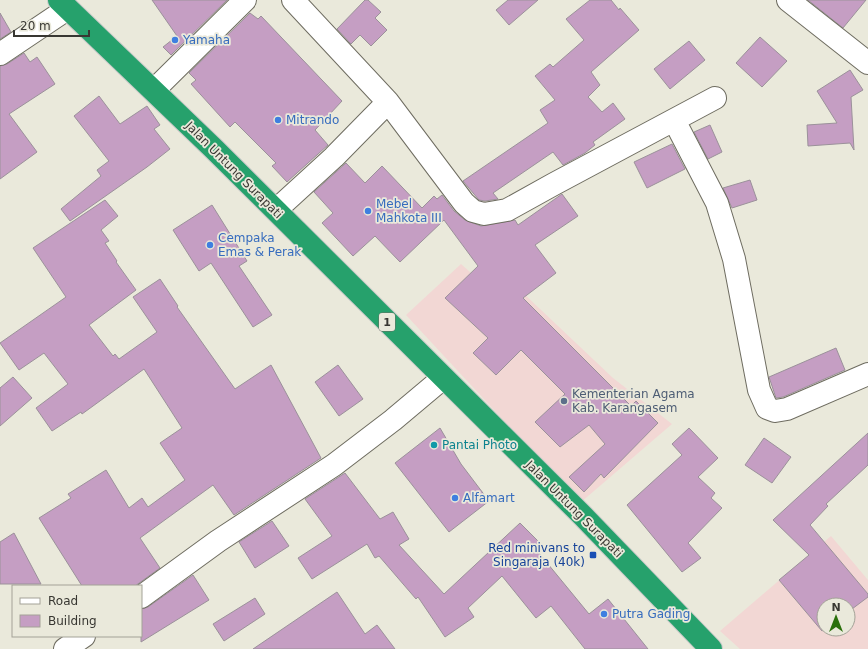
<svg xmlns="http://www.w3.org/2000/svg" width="868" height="649" viewBox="0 0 868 649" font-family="'DejaVu Sans',sans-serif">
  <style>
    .commercial { fill: #f2d7d4; fill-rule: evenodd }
    .building { fill: #c59ec3; stroke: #9b919a }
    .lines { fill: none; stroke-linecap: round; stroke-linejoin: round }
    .minor-casing { stroke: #6e6c60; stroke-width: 24 }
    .highway-casing { stroke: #cbcbca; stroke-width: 24 }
    .minor { stroke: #fff; stroke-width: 22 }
    .highway { stroke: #26a16c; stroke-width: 22 }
    .shop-dot { fill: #3f7fe0; stroke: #eae9db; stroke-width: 1.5 }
    .service-dot { fill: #5c6f8a; stroke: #eae9db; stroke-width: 1.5 }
    .culture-dot { fill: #0f9aa8; stroke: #eae9db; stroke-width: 1.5 }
    .transit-dot { fill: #1a4fb4; stroke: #eae9db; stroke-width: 1.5 }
    .labels { text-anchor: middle; stroke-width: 3.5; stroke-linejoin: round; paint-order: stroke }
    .shield { fill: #eae9db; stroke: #6d6c65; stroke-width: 1 }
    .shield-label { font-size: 11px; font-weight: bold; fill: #383732 }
    .shop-label { font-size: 12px; fill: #366cbe; stroke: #eae9db; text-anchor: start }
    .street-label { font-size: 12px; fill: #383732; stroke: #eae9db }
    .service-label { font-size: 12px; fill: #4e5e75; stroke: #eae9db; text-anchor: start }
    .culture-label { font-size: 12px; fill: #0d838f; stroke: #eae9db; text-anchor: start }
    .transit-label { font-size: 12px; fill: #164399; stroke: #eae9db; text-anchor: end }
  </style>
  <rect width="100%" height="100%" fill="#eae9db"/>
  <path class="commercial" d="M461,264l27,24 15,-14 110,104 59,46 -92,79 -174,-188z
    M831,536l37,44v69h-128l-20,-18zM824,605h24v24h-24z"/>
  <path class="building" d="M152,0h75l-56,55 -8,-8 14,-11z
    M365,0h3l13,12 -6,6 12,12 -16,16 -11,-11 -9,9 -14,-15z
    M508,0h30l-29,25 -13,-15z
    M590,0h21l8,10 1,-2 19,22 -48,42 9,13 -12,12 14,15 11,-9 12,16 -32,23 2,3 -10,8 -22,12 -10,-13 -60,41 5,6 -13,2 -6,-1 -16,-19 85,-58 -8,-13 15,-10 -20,-24 15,-12 3,3 31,-27 -18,-21z
    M808,0h58l-23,28z
    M0,13l11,19 -11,7z
    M250,13l8,6 3,-3 81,85 -27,29 13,15 -41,37 -15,-16 4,-3 -41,-41 -5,5 -39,-43 5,-4 -7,-7z
    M760,37l27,24 -25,26 -26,-24z
    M689,41l16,19 -35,29 -16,-20z
    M24,53l6,9 7,-5 18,27 -46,30 28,38 -37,27v-113l7,-2z
    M850,70l13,20 -12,7 3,53 -4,-7 -42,3 -1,-21 30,-2 -20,-32z
    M99,96l21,28 27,-18 13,19 -6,4 16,20 -23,18 -77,54 -9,-12 40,-33 -4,-6 12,-9 -35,-45z
    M710,125l12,27 -14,7 -14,-27z
    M672,144l13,25 -38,19 -13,-26z
    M346,163l19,20 17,-17 40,42 12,-12 3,3 5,-4 12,16 11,9 16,6 34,-6 3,5 44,-31 16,22 -43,29 21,28 -33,25 108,108 5,-5 22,22 -54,55 -3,-4 -17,18 -15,-15 36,-33 -16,-19 -29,22 -25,-25 30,-28 -44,-44 -25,25 -23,-22 15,-15 -43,-40 33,-32 -34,-46 -44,42 -25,-26 -22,20 -31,-33 11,-10 -19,-21z
    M750,180l7,20 -25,8 -9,-20z
    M105,200l13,16 -17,14 8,11 -4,2 12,18 -1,1 20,28 -47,35 24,31 2,-2 4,5 38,-27 -24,-35 27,-18 18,27 -1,1 58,82 36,-24 50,93 -87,57 -21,-30 -73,53 20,30 -25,18h-53l-43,-68 32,-20 -3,-4 38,-24 23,38 13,-10 6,9 37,-27 -25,-37 22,-15 -38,-59 -62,45 -1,-2 -29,19 -16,-23 32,-24 -24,-31 -25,17 -19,-27 66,-46 -33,-49z
    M212,205l35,56 -8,5 33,49 -19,12 -42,-64 -12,8 -26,-41z
    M836,348l9,22 -62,27 -7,1 -7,-21z
    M338,365l25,34 -24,17 -24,-34z
    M13,377l19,21 -32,28v-38z
    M440,428l21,36 28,37 -40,31 -54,-69z
    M689,428l29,30 -20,19 17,16 -4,5 11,10 -34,35 13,15 -19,14 -55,-67 55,-50 -10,-11z
    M868,433v32l-42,39 2,2 -18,19 58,69v3l-20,15v-7h-24l1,24 -3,2 -43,-51 30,-25 -36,-35z
    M764,438l27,19 -19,26 -27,-18z
    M345,473l35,46 13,-7 16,27 -10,6 45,49 76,-71 19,19 -5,5 55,67 19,-15 40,50h-63l-34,-43 -15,12 -34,-42 -34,32 6,9 -29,20 -27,-40 -2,2 -37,-43 -4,2 -8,-14 -55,35 -14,-21 34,-22 -27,-37z
    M272,521l17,25 -34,22 -16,-26z
    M14,533l27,51h-41v-42z
    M193,575l16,25 -68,42v-33l7,-2z
    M337,592l28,42 12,-9 18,24h-142z
    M255,598l10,16 -41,27 -11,-17z"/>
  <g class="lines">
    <g class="minor-casing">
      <path id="minor" d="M293,0l95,102 76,101 9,8 11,3 23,-4 47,-26 161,-86
        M788,0l80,63
        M0,54l67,-45
        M154,90l91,-90
        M674,120l43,83 17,56 25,131 8,18 8,3 12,-2 81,-35
        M276,210l58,-53 54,-55
        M141,597l77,-56 116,-76 59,-45 50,-42
        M65,649l19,-13"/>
    </g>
    <g class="highway-casing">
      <path id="highway" d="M59,0l154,148 370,368 128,133"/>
    </g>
    <use href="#minor" class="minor"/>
    <use href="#highway" class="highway"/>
  </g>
  <g class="shop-dot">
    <circle cx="175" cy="40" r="4"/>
    <circle cx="278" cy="120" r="4"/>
    <circle cx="368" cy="211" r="4"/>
    <circle cx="210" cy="245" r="4"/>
    <circle cx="455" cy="498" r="4"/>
    <circle cx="604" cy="614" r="4"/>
  </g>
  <circle class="service-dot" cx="564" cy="401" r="4"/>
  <circle class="culture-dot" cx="434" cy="445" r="4"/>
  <rect class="transit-dot" x="589" y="551" width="8" height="8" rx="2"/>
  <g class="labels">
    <rect class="shield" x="379" y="313" width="16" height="18" rx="3"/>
    <g class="shield-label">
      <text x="387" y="326">1</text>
    </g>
    <g class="shop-label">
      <text x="183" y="44">Yamaha</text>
      <text x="286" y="124">Mitrando</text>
      <text x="376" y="208">Mebel<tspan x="376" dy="14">Mahkota III</tspan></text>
      <text x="218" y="242">Cempaka<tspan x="218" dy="14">Emas &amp; Perak</tspan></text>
      <text x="463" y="502">Alfamart</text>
      <text x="612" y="618">Putra Gading</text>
    </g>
    <g class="street-label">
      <text transform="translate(234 170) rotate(45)" y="4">Jalan Untung Surapati</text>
      <text transform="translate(574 509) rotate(45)" y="4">Jalan Untung Surapati</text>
    </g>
    <g class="service-label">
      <text x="572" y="398">Kementerian Agama<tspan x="572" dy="14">Kab. Karangasem</tspan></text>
    </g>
    <g class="culture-label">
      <text x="442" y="449">Pantai Photo</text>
    </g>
    <g class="transit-label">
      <text x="585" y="552">Red minivans to<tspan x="585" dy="14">Singaraja (40k)</tspan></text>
    </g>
  </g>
  <rect x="12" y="585" width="130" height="52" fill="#eae9db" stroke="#a3a297"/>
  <rect x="20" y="598" width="20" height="6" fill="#ffffff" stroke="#a3a297"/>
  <text x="48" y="605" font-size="12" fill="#383732">Road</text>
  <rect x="20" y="615" width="20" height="12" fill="#c59ec3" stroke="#a3a297"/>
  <text x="48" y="625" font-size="12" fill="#383732">Building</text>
  <g transform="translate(836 617)"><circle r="19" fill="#eae9db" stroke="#a3a297"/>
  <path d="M0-3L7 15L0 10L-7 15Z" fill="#2b700c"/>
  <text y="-6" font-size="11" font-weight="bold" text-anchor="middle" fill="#383732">N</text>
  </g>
  <path d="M14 30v6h75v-6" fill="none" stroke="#383732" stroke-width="2"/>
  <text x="20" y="30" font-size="12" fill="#383732" stroke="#eae9db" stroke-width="3" paint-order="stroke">20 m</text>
</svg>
